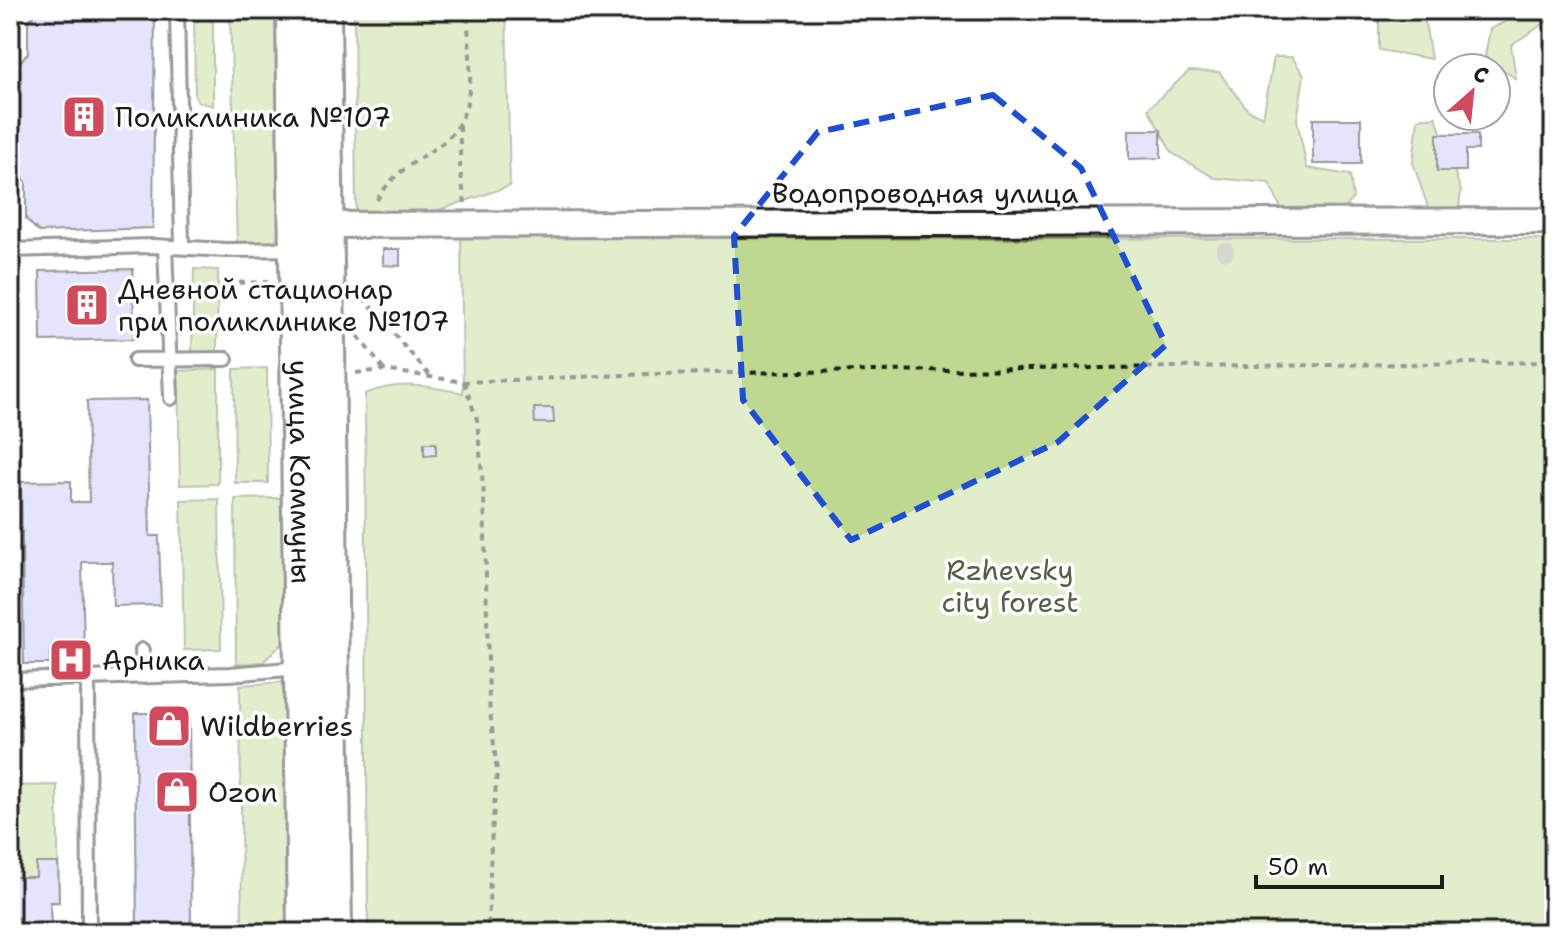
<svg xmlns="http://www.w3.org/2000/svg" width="1564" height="943" viewBox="0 0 1564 943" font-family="'Shantell Sans',sans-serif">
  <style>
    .green { fill: #bed88f; stroke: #6d7a56; stroke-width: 2 }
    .building { fill: #c3c5f8; stroke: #1c1c1c; stroke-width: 2 }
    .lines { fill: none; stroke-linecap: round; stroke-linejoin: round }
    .service-casing { stroke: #1c1c1c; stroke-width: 18 }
    .minor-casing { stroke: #1c1c1c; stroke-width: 30 }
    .secondary-casing { stroke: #1c1c1c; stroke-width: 42 }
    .path { stroke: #1c1c1c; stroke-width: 4; stroke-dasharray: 6 6; stroke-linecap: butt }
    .service { stroke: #fff; stroke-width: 12 }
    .minor { stroke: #fff; stroke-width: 24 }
    .secondary { stroke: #fff; stroke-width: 36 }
    .tree { fill: #a2a698 }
    .marked { fill: none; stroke: #1d4ed8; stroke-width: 6; stroke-dasharray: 16 10; stroke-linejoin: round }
    .labels { text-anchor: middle; stroke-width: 7; stroke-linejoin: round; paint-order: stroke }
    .poi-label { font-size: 28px; fill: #1c1c1c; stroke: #fff; text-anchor: start }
    .street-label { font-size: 28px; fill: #1c1c1c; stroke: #fff }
    .park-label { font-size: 28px; fill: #555e44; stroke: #fff }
  </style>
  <rect width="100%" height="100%" fill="#fff"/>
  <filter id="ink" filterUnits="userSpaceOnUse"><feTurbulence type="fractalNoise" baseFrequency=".0125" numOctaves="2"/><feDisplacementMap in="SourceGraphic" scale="16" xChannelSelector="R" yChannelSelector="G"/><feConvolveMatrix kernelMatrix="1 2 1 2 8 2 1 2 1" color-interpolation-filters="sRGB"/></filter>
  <g filter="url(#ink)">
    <path class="green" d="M194,10h19v96l-15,-4 -3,-6z
      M230,10h47l2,227 -9,5 -33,1z
      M354,10h152l4,176 -83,28 -71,2z
      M1379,10h44l8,49 -52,-9z
      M1520,10h34v7l-43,28 5,34 -31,-23 5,-27 26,-12z
      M1274,57h18l12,18 -7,45 10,48 43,7 3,23 -16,20 -56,-10 -12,-25 -54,-5 -43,-25 -24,-44 41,-38 30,1 29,38 15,7z
      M1436,117l25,74 -3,23 -29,-4 -16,-47 5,-44z
      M461,238l1093,1v694h-1186l-3,-539c32,-14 65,-8 98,-1z
      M194,269l24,1 -1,82h-25z
      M267,368l1,115h-33l-1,-114z
      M218,369v115l-38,1 -2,-114z
      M283,498l2,143 -22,21 -27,2 -1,-165z
      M219,499l2,150 -37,1 -3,-150z
      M285,682l2,251h-45l-2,-248z
      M57,785l2,117 -9,1 1,30h-41v-147z"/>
    <path class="building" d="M41,10h114l-2,218 -114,4 -13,-13v-37l-14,-16 2,-98 14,-15v-32z
      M1313,119h48v45h-48z
      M1129,130h32v28l-32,1z
      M1437,134h41v16h-12v21h-29z
      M383,249h17v17l-17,-1z
      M133,269l1,70 -93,2 -1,-70z
      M147,400l3,136h9l2,69 -48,1 -1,-44h-30l2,89 -13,1v14h-12v-14h-9v12h-26l-3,-182 50,-1v21h18l-2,-101z
      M534,408h19l1,15h-19z
      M424,443h12v12l-12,1z
      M135,713h54l2,220h-54z
      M21,715l1,27 -12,1v-27z
      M36,863h22l1,39h-9l1,31h-41v-56h26z"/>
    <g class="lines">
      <g class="service-casing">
        <path id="service" d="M177,10l5,237
          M165,247l6,151
          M10,250l143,-4 73,4 69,-1
          M135,360l91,-1
          M142,650l1,27
          M88,679l1,254
          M10,680l220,-6 69,-6"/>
      </g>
      <g class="minor-casing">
        <path id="minor" d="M312,225l1242,-4"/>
      </g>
      <g class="secondary-casing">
        <g id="secondary">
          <path id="s1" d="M295,10l11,923"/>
          <path d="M322,10l11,923"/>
        </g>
      </g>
      <path class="path" d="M460,126v43l5,34
        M377,200c14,-25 37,-38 60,-53 45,-29 32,-91 30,-137
        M227,283l41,-1
        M355,288l74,87
        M358,336l26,34
        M356,373l28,-3 80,12 184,-8 906,-12
        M464,382l13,38 7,76 5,206 8,70 -6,72 -3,89"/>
      <use href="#service" class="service"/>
      <use href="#minor" class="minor"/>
      <use href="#secondary" class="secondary"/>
    </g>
    <circle class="tree" cx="1225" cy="251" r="9"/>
  </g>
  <path d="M0 0H1564V943H0ZM993,95l88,73 85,177 -108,97 -207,98 -108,-140 -9,-164 84,-104z" fill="#fff" fill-opacity=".55" fill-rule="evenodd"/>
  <path class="marked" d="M993,95l88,73 85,177 -108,97 -207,98 -108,-140 -9,-164 84,-104z"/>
  <defs>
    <g id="building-square" transform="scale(2.3)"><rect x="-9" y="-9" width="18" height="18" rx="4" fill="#d1495b" stroke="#fff"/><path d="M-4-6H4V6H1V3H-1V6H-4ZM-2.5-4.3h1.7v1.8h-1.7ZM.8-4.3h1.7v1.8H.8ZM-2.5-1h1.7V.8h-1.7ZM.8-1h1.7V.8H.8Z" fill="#fff"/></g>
    <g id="hospital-square" transform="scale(2.3)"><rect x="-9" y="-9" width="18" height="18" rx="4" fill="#d1495b" stroke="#fff"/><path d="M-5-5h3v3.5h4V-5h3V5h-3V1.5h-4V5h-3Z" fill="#fff"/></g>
    <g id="shop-square" transform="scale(2.3)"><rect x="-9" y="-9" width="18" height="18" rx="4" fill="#d1495b" stroke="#fff"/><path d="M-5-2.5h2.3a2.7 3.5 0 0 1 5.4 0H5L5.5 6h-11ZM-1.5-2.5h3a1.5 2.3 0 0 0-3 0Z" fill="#fff"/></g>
  </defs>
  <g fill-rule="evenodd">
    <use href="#building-square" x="84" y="117"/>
    <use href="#building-square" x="87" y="305"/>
    <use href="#hospital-square" x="71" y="660"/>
    <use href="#shop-square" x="169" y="726"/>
    <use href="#shop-square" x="177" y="792"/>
  </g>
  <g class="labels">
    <g class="poi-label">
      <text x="115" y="127">Поликлиника №107</text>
      <text x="118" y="299">Дневной стационар<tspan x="118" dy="32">при поликлинике №107</tspan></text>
      <text x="102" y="670">Арника</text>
      <text x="200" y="736">Wildberries</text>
      <text x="208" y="802">Ozon</text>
    </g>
    <g class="street-label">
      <text x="925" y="203">Водопроводная улица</text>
      <text dy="10" stroke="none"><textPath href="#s1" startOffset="462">улица Коммуны</textPath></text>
    </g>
    <g class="park-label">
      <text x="1010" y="580">Rzhevsky<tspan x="1010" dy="32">city forest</tspan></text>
    </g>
  </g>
  <rect width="1564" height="943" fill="none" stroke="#fff" stroke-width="40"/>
  <rect x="20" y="20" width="1524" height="903" fill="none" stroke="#1c1c1c" stroke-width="3" filter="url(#ink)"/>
  <g transform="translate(1472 92) rotate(27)"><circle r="38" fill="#ffffff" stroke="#a4a4a4" stroke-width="2"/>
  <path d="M0-6L14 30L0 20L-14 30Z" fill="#d1495b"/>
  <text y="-12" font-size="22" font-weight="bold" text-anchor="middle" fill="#1c1c1c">С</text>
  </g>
  <path d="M1256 875v12h186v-12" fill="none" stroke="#1c1c1c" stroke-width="4"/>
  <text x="1268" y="875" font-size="24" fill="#1c1c1c" stroke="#ffffff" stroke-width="6" paint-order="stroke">50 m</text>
</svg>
